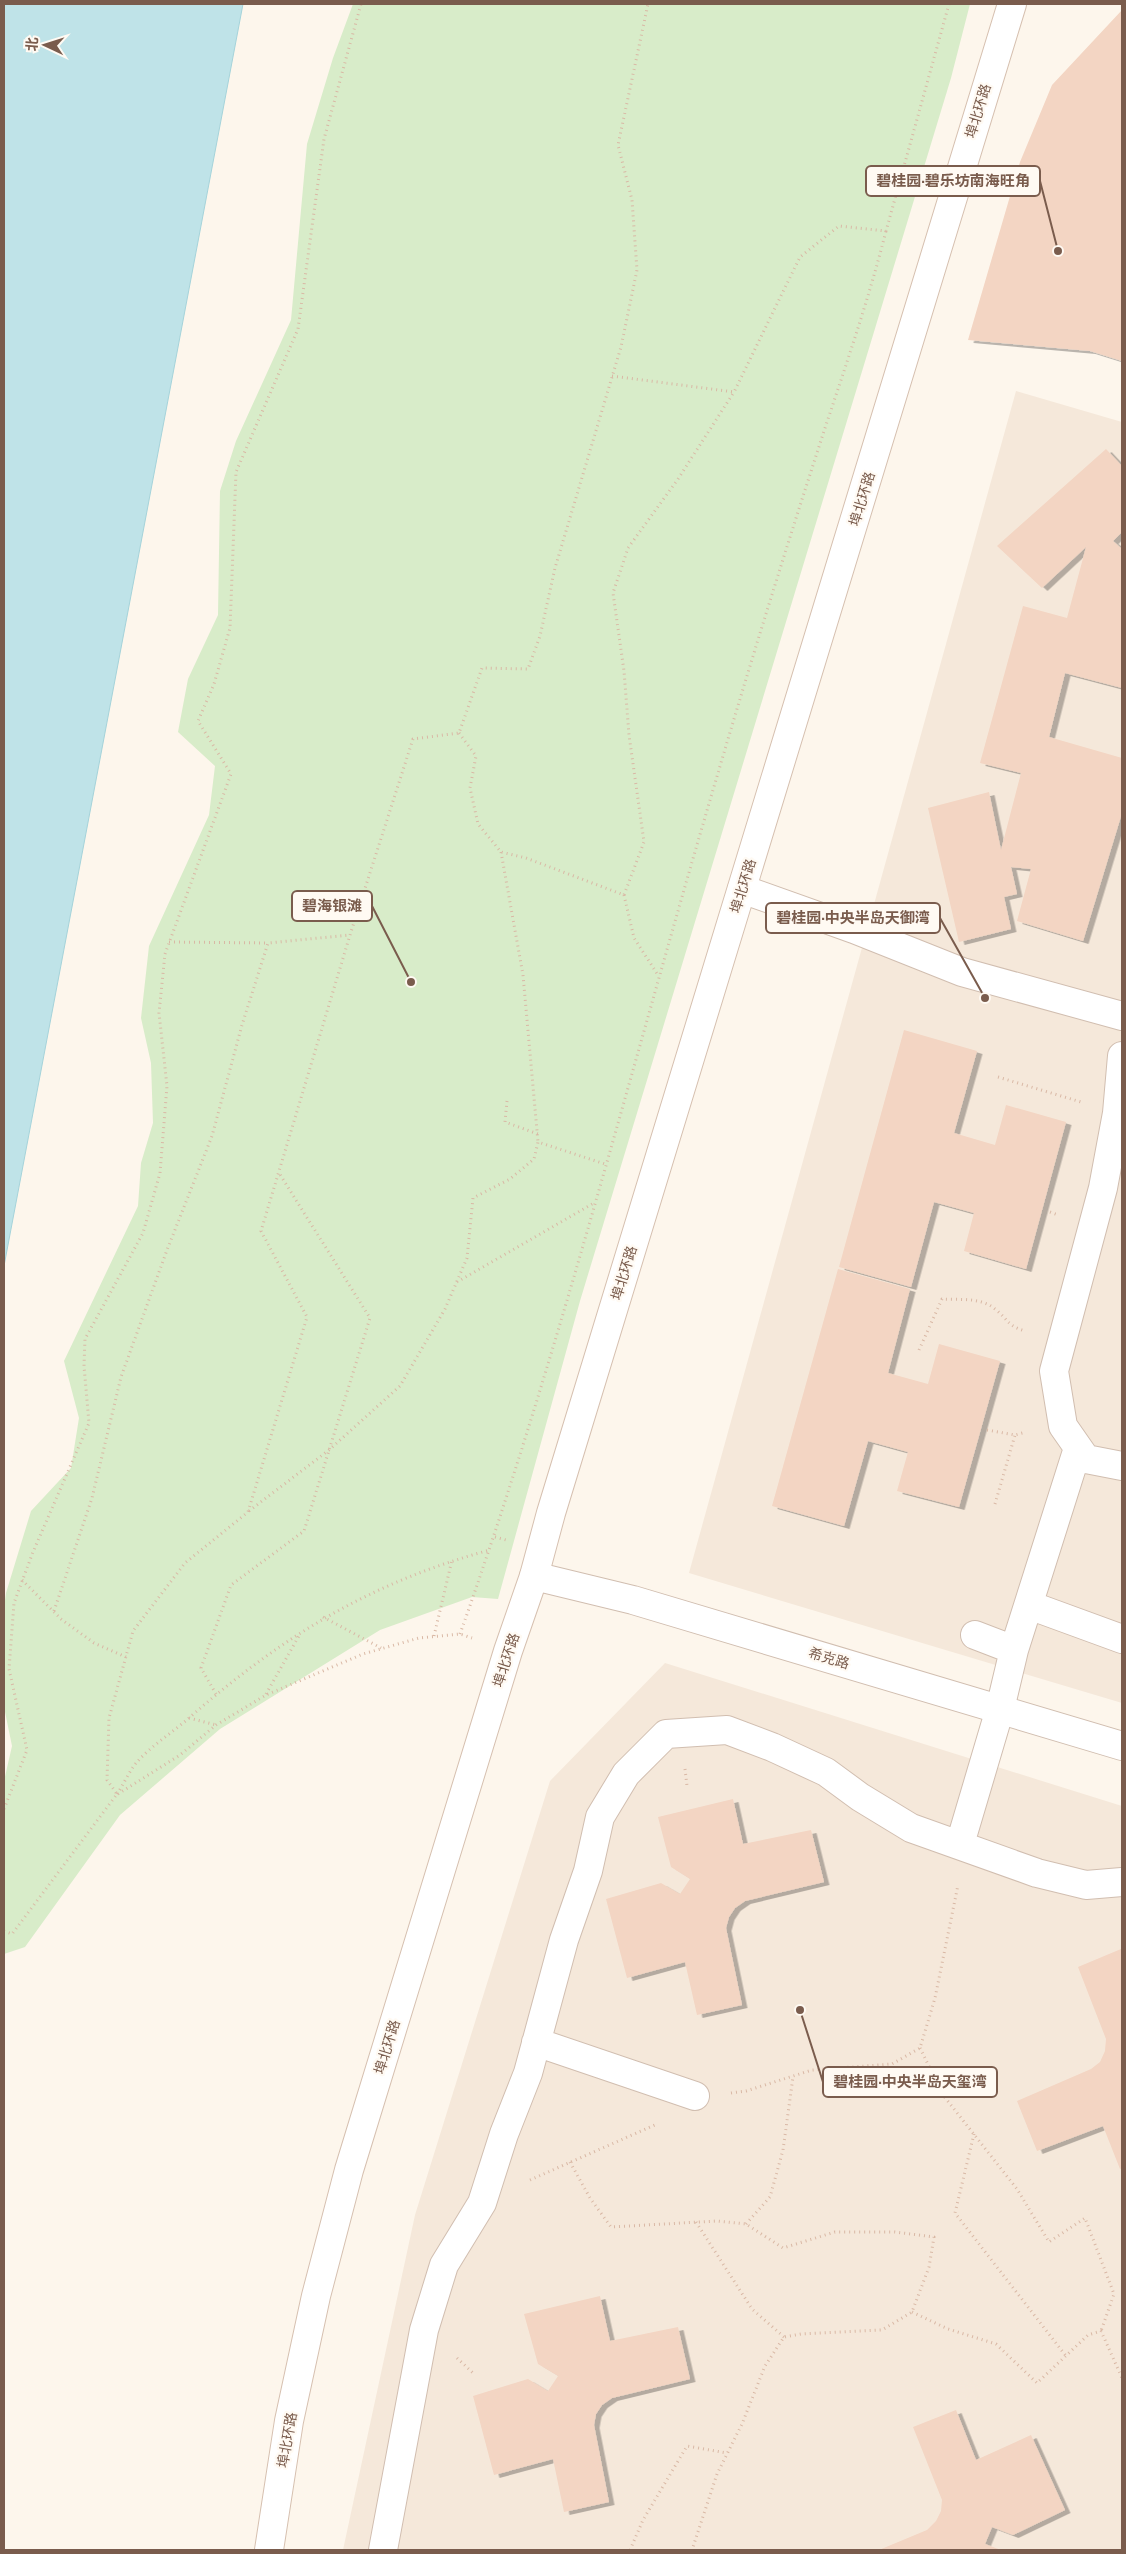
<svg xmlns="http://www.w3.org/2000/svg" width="1126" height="2554" viewBox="0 0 1126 2554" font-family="'Nunito Sans','Noto Sans SC',sans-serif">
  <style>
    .residential { fill: #f5e8da }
    .green { fill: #d8ecc9 }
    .water { fill: #bfe3e8; stroke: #a5d3da }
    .building { fill: #f3d5c3; filter: url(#shadow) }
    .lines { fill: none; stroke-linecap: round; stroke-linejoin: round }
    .minor-casing { stroke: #d1beb0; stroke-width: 30 }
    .tertiary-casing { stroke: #d1beb0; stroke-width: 30 }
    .secondary-casing { stroke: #d6c0b0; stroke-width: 30 }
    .path { stroke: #d9b8a5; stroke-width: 3; stroke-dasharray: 1 4; stroke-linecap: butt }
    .minor { stroke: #fff; stroke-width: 28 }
    .tertiary { stroke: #fff; stroke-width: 28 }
    .secondary { stroke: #fff; stroke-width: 28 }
    .labels { text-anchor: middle; stroke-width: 4.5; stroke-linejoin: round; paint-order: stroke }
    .street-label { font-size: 14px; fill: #7a5c4d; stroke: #fffaf3 }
    .leader { fill: none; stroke: #7a5c4d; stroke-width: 2 }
    .callout-dot { fill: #7a5c4d; stroke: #fffaf3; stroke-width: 2 }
    .callout { fill: #fffaf3; stroke: #7a5c4d; stroke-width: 2 }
    .callout-label { font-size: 15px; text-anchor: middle; font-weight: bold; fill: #7a5c4d }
  </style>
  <defs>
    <filter id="shadow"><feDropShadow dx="5.5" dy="3" stdDeviation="0" flood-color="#0004"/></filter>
  </defs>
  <rect width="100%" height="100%" fill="#fdf6ec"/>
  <path class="residential" d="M1016,391l106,31v1281l-433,-130z
    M665,1663l457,143v744h-779l72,-335 135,-434z"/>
  <path class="green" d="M353,4h617l-19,74 -371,1223 -82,298 -26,-2 -92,33 -160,99 -100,86 -95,132 -21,7v-173l8,-35 -8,-39v-100l2,-14 25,-82 40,-43 8,-50 -15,-57 74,-155 3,-43 12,-40 -2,-60 -10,-45 8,-72 60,-131 6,-49 -37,-34 10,-53 30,-64 2,-124 16,-50 55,-121 16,-176 26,-86z"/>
  <path class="water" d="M4,4h239l-239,1262z"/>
  <path class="building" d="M1122,10v351l-32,-10 -122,-11 52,-178 32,-77z
    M1106,449l16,17v66l-9,9 9,8v139l-57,-15 -16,64 73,21v55l-39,128 -66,-20 14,-52 -20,-2 6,27 -13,3 7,32 -52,13 -31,-134 61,-16 12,58 20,-77 -41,-10 43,-157 44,12 19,-71 -44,41 -45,-42z
    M904,1030l73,21 -23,82 41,12 11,-40 60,17 -40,147 -62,-18 10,-38 -40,-11 -23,85 -72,-20z
    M838,1269l72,20 -22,84 40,11 11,-40 61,17 -41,146 -62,-16 11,-39 -40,-11 -24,85 -72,-20z
    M733,1799l10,45 68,-14 13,52 -79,19 -10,7 -6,9 -3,11 16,77 -45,10 -12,-53 -58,16 -21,-79 55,-16 19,11 10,-15 -19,-12 -13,-50z
    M1121,1949l1,219 -2,1 -17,-43 -66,25 -20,-50 74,-32 9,-7 5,-11 1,-12 -28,-72z
    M600,2296l10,45 68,-14 12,52 -78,19 -10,7 -6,9 -2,11 15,77 -45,10 -11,-53 -59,16 -21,-79 55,-17 20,12 10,-15 -20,-12 -14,-50z
    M956,2410l20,50 55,-25 34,75 -52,25 -21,-8 -7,17 16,6h-122l48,-20 9,-9 5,-10 1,-11 -29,-73z"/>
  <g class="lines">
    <g class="minor-casing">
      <path id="minor" d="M742,889l112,40 108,43 160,44
        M1122,1056l-5,57 -14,75 -49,183 9,55 23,33 36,7
        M1029,1605l93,34
        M975,1635l39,15
        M960,1844l40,-135 14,-59 64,-202
        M536,2042l159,54
        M383,2550l41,-220 20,-65 38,-62 22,-69 24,-61 36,-133 24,-69 12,-54 26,-43 40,-40 61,-4 45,17 54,25 34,25 51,31 126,45 49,12 36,-3"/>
    </g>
    <g class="tertiary-casing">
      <path id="tertiary" d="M534,1576l99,24 489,146"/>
    </g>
    <g class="secondary-casing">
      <path id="secondary" d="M269,2550l20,-129 27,-125 33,-126 159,-519 26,-75 17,-63 461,-1509"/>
    </g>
    <path class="path" d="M612,376l122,16 66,-135 39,-31 47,5 63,-227
      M459,733l17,23 -6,32 8,36 23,28 25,6 98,37 20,-53 -15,-107 -5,-64 -11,-78 15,-45 50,-69 56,-87
      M501,852l22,123 15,167
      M624,895l10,43 24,37
      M169,942l99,1
      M998,1077l83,25
      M507,1101l-2,21 33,12
      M1050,1212l8,3
      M457,1282l137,-79
      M919,1350l23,-51c17,1 39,-2 53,10 14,11 11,16 30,22
      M987,1430l28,5 11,-3
      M995,1504l20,-69
      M249,1511l80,-61 71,-64 45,-77 22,-51 6,-60 37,-19 24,-20 4,-17 67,22
      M495,1537l11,3
      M22,1580l39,39 33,24 32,14
      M54,1611l38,-113 29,-121 46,-127 45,-114 30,-111 26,-82 82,-8
      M323,1617l58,31
      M460,1634c100,-282 173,-574 258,-861 34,-116 70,-231 107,-345 22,-66 44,-130 61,-197
      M434,1636l18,-76
      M216,1694l-15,-26 30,-83 73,-54 66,-213 -91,-145
      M266,1694l34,-60
      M189,1718l27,7
      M685,1769l2,17
      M117,1794c7,-10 12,-23 20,-32 14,-16 36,-30 52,-44 92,-81 182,-136 301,-168
      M118,1794l62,-39 36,-30 50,-30 97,-41 56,-16 41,-4 12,4
      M4,1809l23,-59 -18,-81 5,-66 19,-51 56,-129 -5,-57 1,-27 58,-106 17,-60 7,-87 -8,-73 6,-59 66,-180 -33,-53 16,-37 16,-56 6,-156 62,-143 26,-190 37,-135
      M4,1931l8,3 105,-140 -10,-14 2,-62 24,-87 52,-68 63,-51 59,-195 -46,-86 89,-296 63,-196 46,-6 23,-65 46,1 12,-33 15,-68 66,-221 16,-77 -5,-70 -14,-55 30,-141
      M920,2048l23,47 74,94 32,53 36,-24 29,76 -13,37
      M731,2093l15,-2 66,-21 80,-6 28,-16 15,-50 23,-113
      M974,2134l-19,79 111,143
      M570,2162l20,36 21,29 106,-6 29,3 37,24 52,-16h60l39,5 -5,30 -17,45 -30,18 -81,4 -17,3 -19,29 -23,58 -25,50 -25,76
      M530,2180l127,-56
      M696,2222l56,87 32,28
      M746,2224l24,-27 13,-47 10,-73
      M912,2312l36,17 48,15 41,39 51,-48 13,-4 21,47
      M457,2358l16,15
      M630,2550l13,-30 44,-74 40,7"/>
    <use href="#minor" class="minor"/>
    <use href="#tertiary" class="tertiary"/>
    <use href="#secondary" class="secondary"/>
  </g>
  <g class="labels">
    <g class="street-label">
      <text transform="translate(978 111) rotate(-73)" y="5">埠北环路</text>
      <text transform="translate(862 499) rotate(-73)" y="5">埠北环路</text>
      <text transform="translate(743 886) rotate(-73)" y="5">埠北环路</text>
      <text transform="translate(624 1273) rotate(-73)" y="5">埠北环路</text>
      <text transform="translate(829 1658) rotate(17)" y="5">希克路</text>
      <text transform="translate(506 1660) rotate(-72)" y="5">埠北环路</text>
      <text transform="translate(387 2047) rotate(-73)" y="5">埠北环路</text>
      <text transform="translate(287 2440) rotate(-80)" y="5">埠北环路</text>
    </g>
  </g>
  <path class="leader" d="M1058 251L1040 181M411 982L372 906M985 998L940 918M800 2010L823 2082"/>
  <g class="callout-dot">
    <circle cx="1058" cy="251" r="5"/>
    <circle cx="411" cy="982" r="5"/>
    <circle cx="985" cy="998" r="5"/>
    <circle cx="800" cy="2010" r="5"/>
  </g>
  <g class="callout">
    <rect x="866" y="166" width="174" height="30" rx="5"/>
    <rect x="292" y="891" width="80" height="30" rx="5"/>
    <rect x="766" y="903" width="174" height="30" rx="5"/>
    <rect x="823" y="2067" width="174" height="30" rx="5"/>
  </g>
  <g class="callout-label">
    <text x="953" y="186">碧桂园·碧乐坊南海旺角</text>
    <text x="332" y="911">碧海银滩</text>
    <text x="853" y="923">碧桂园·中央半岛天御湾</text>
    <text x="910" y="2087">碧桂园·中央半岛天玺湾</text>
  </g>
  <rect width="1126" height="2554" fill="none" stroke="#7a5c4d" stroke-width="10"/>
  <g transform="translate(45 45) rotate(274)" stroke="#fffaf3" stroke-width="4" paint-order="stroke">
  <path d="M0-4L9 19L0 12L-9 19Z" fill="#7a5c4d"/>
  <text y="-8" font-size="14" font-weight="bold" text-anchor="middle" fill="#7a5c4d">北</text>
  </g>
</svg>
